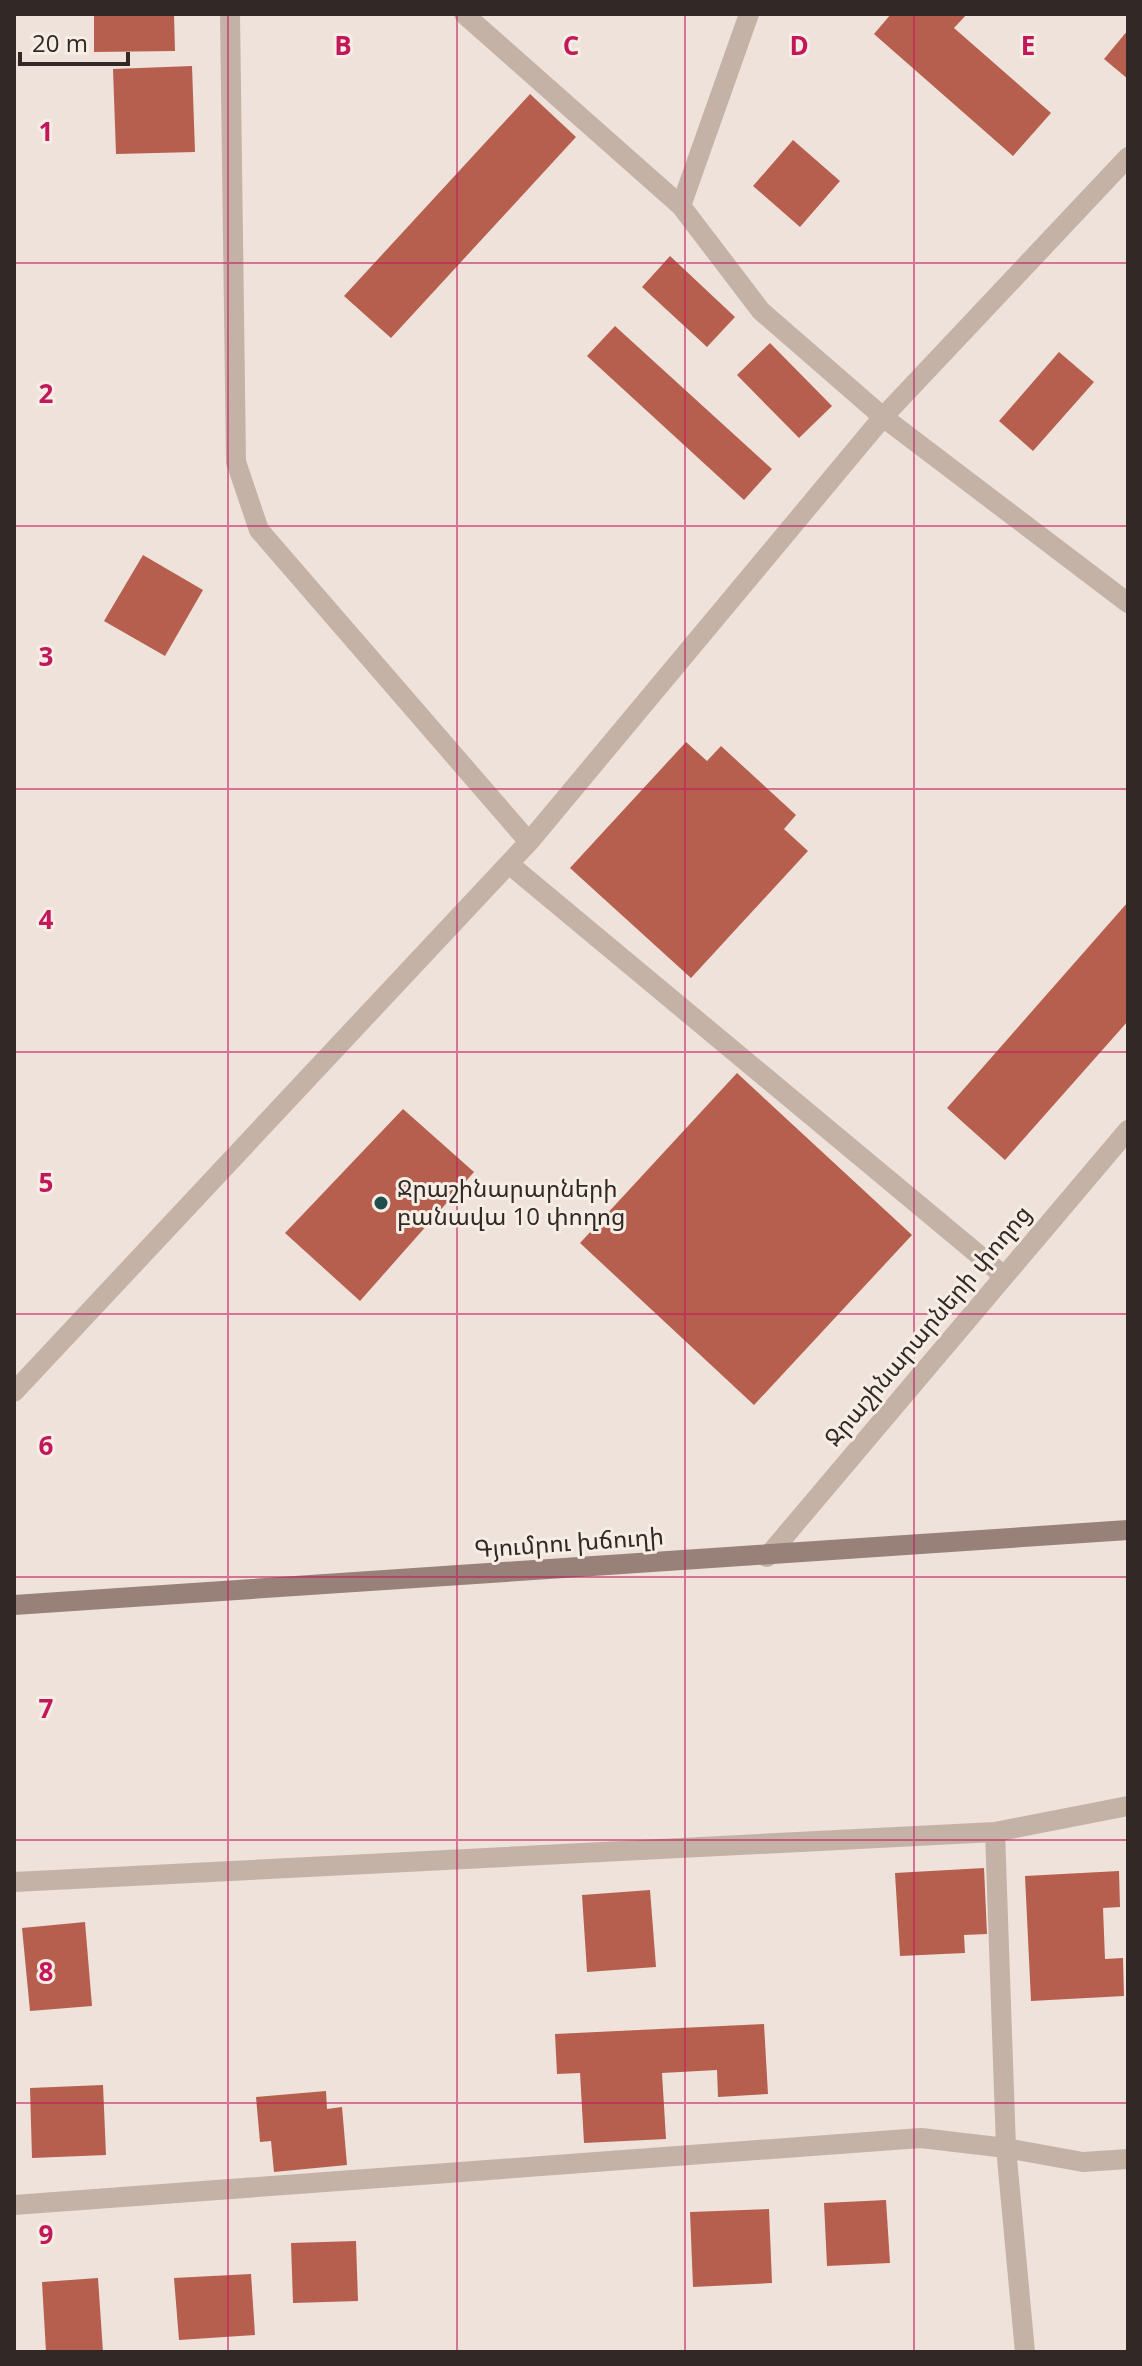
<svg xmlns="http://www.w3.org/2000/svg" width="1142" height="2366" viewBox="0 0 1142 2366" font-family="'Open Sans','Noto Sans Armenian',sans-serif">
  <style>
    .building { fill: #b75f4f }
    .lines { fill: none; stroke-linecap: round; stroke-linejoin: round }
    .minor { stroke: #c4b2a7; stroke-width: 20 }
    .secondary { stroke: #978179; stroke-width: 20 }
    .grid { fill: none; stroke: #c2185b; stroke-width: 2; stroke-opacity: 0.55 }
    .poi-dot { fill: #224e4d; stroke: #f6ede5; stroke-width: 3 }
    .labels { text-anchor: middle; stroke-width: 6; stroke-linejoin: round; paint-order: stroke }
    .poi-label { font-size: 24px; fill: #322927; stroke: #f6ede5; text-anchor: start }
    .street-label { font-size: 24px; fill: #322927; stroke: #f6ede5 }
    .grid-label { font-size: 26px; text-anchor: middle; font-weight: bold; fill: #c2185b; stroke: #f6ede5; stroke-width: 6; stroke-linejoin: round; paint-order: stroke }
  </style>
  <rect width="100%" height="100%" fill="#eee2da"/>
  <path class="building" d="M94,14h80l1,37 -81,1z
    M891,14h76l-13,14 97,85 -38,43 -139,-122z
    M1128,30v49l-24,-20z
    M192,66l3,86 -79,2 -3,-85z
    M530,94l46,43 -185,201 -47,-42z
    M793,140l47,41 -40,46 -47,-41z
    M670,256l65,61 -28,30 -65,-60z
    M615,326l157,143 -28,31 -157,-144z
    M770,343l62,63 -33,32 -62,-63z
    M1059,352l35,30 -61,69 -34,-30z
    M143,555l60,35 -38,66 -61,-35z
    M686,742l21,19 14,-15 75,69 -12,14 24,22 -117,127 -121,-110z
    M1128,902v119l-123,139 -58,-52z
    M737,1073l175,162 -158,170 -174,-162z
    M403,1109l71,63 -114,129 -75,-68z
    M984,1868l3,66 -23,1 1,18 -65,3 -5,-83z
    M1119,1871l1,36 -17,1 2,51 18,-1 1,38 -93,5 -6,-125z
    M650,1890l6,77 -69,5 -5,-77z
    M85,1922l7,84 -62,5 -8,-83z
    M764,2024l4,70 -50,3 -1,-27 -55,3 4,66 -82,4 -4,-70 -23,1 -2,-40z
    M103,2085l3,70 -74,3 -2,-70z
    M326,2091l1,18 15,-2 5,58 -73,7 -3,-31 -11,1 -4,-45z
    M886,2200l4,63 -63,3 -3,-63z
    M769,2209l3,74 -79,4 -3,-75z
    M356,2241l2,60 -65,2 -2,-60z
    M251,2274l4,61 -76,5 -5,-62z
    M98,2278l5,74h-57l-4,-70z"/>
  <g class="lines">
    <path class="minor" d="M230,14l6,448 23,68 270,312
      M464,14l217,192 80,105 122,106 245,186
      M681,206l68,-192
      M509,864l495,412
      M14,1392l515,-550 354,-425 245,-260
      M767,1557l361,-427
      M995,1832l11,316 19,204
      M14,1882l981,-50 133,-26
      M14,2205l907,-67 85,10 77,14 45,-3"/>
    <path class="secondary" d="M14,1605l1114,-75"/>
  </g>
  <path class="grid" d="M228,14v2338M457,14v2338M685,14v2338M914,14v2338M14,263h1114M14,526h1114M14,789h1114M14,1052h1114M14,1314h1114M14,1577h1114M14,1840h1114M14,2103h1114"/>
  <circle class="poi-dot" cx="381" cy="1203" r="8"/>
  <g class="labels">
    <g class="poi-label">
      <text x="397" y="1197">Ջրաշինարարների<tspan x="397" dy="28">բանավա 10 փողոց</tspan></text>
    </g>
    <g class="street-label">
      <text transform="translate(928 1326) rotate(-50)" y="8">Ջրաշինարարների փողոց</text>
      <text transform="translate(569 1543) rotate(-4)" y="8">Գյումրու խճուղի</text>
    </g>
  </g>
  <g class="grid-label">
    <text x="343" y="55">B</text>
    <text x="571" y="55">C</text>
    <text x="799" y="55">D</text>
    <text x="1028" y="55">E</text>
    <text x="46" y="141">1</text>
    <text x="46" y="403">2</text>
    <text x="46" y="666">3</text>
    <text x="46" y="929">4</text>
    <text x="46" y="1192">5</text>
    <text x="46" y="1455">6</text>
    <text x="46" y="1718">7</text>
    <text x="46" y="1981">8</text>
    <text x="46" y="2244">9</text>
  </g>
  <rect width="1142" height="2366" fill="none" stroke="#322927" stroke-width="32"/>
  <path d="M20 52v12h108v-12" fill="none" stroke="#322927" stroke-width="4"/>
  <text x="32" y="52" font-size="24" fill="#322927" stroke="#f6ede5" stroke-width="6" paint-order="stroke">20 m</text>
</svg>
